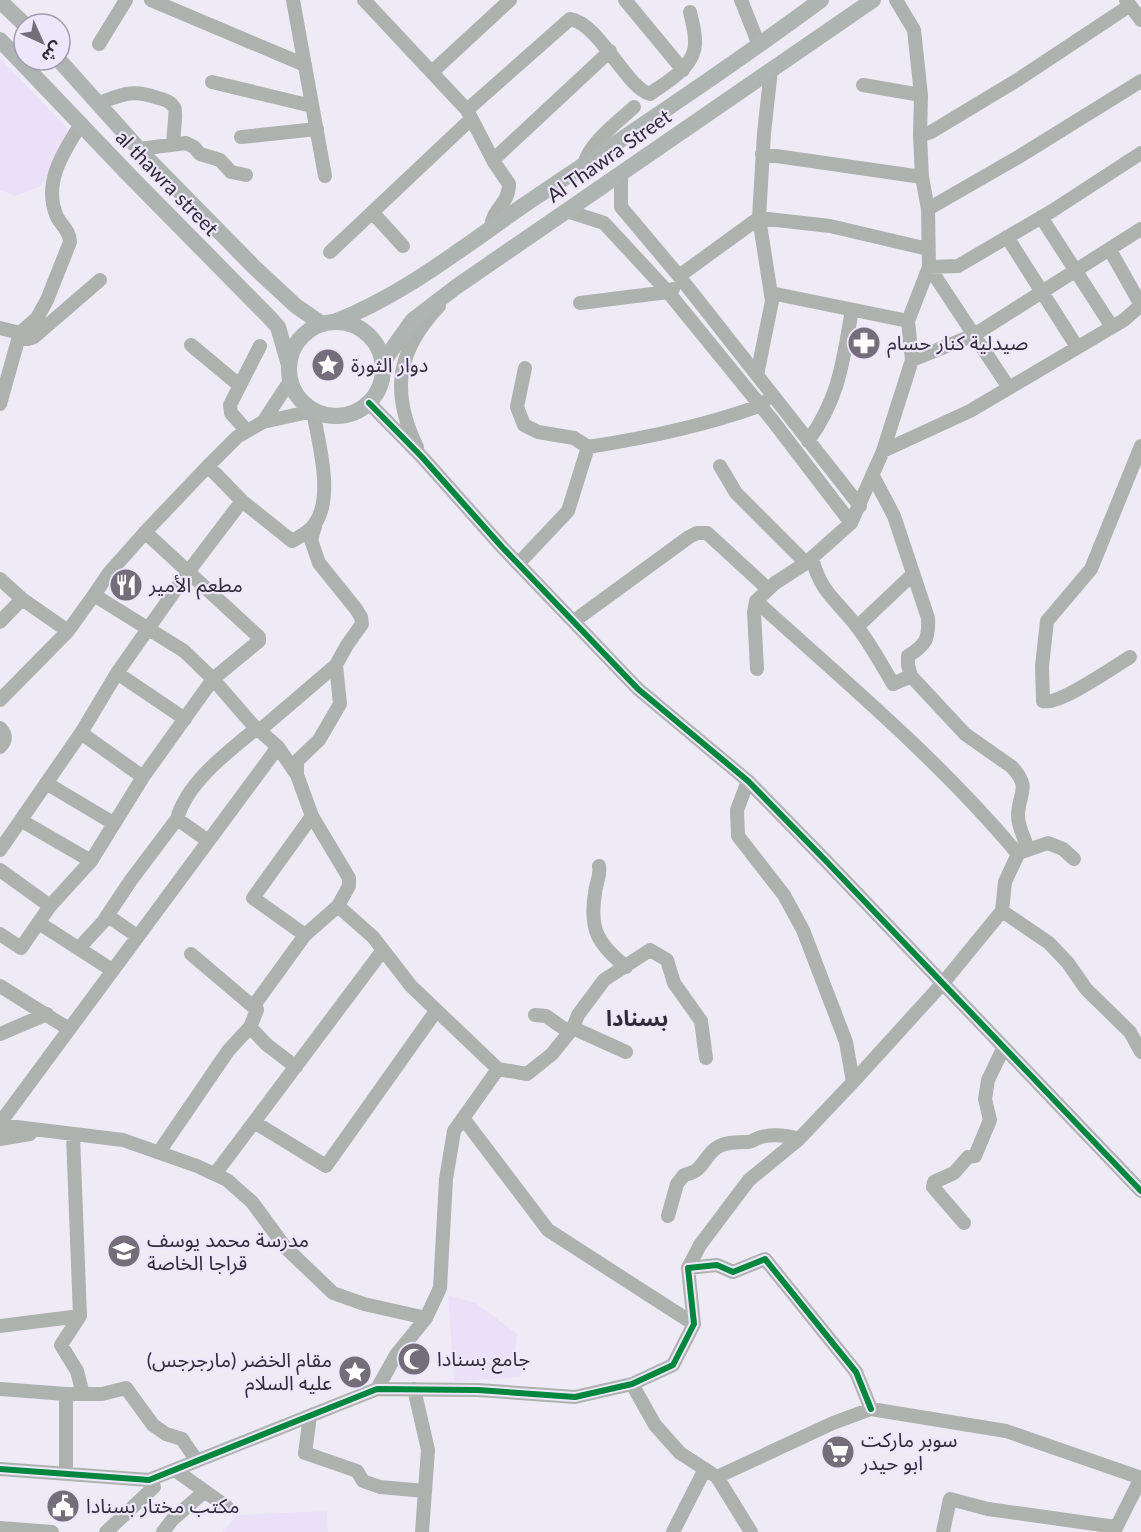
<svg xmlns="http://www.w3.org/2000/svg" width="1141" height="1532" viewBox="0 0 1141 1532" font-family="Lato,'Noto Sans Arabic',sans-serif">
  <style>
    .built { fill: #eae1f8 }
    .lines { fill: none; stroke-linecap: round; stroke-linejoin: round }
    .minor { stroke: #adb2af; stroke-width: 14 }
    .major { stroke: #aeb4b2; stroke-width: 16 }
    .cycleway-casing { stroke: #eee6fb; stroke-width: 10 }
    .cycleway { stroke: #00873e; stroke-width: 6 }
    .labels { text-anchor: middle; stroke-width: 4.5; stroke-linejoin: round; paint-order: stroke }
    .street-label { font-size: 20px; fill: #302b37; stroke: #eee6fb }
    .poi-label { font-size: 20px; fill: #302b37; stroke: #eee6fb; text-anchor: start }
    .quarter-label { font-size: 22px; font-weight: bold; fill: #302b37; stroke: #eee6fb }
  </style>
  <rect width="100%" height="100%" fill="#efebf6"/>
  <path class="built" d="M0,58l68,71 -12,32 -15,25 -26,10 -15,-6z
    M448,1295l28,8 41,31 -3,29 9,3 -2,11 -67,4z
    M327,1511l1,21h-105l14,-17z"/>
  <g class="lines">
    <path class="minor" d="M151,0l154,65
      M293,0l32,176
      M364,0l103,110 27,52 15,22c0,21 -17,24 -18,44
      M625,0l58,70
      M741,0l18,45
      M1126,0l15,20
      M99,44l27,-44
      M432,72l78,-72
      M212,82l100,24
      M863,85l58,10
      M99,103c24,-9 33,-14 59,-5 5,1 13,4 16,9 3,4 -1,30 -1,37
      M467,110l103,-91c29,4 57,70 80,75 18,-13 47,-28 45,-54 0,-9 -3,-19 -5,-28
      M920,136l11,-4 88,-53 110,-73
      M241,137l76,-8
      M139,149l47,-6 8,4 6,7 20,6 11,12 15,3
      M762,154l160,23
      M493,160l117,-109
      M584,164c7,-23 33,-41 50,-57
      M621,173v34l58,69 181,230
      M928,209l92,-53 121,-75
      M567,211l37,12 64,69 105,129 78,102
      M373,213l30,33
      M1041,217l71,110
      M1007,237l70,110
      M1110,250l31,55
      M330,252l141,-133
      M929,267l29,-1 94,-55 89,-58
      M929,267l80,121
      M679,276l80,-58 71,8 98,23
      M771,293l137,28
      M580,303l88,-11 5,-3
      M0,328l20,5 -20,71
      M20,333l17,-15 10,-18 23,-58c0,-11 -8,-16 -13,-25 -15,-34 7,-66 24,-93
      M18,339h10l6,-2 66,-57
      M191,345l48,40
      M912,360l62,-25 167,-106
      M525,368l-8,39 7,18 14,7 36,6 14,9
      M757,375l15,-74 -13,-83 5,-85 7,-63
      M369,403l53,54 80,90 136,142 110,92 79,81 314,329
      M247,431l-16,-18 -1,-8 30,-59
      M808,441c32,-44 35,-81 44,-131
      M417,447c-27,-56 -20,-96 22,-141
      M883,451l87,-40 154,-91 17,-15
      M208,466l34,35 50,40c8,-5 16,-8 22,-16 21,-27 4,-84 -1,-114l-50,11
      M720,466l16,27 70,70
      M873,476l21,40 34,102c1,21 -2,27 -20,38v9l3,11 54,58 47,33c20,22 6,26 6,49 0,11 7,23 10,33
      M812,558c9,36 25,42 46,70 13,17 24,37 35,56l18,-8
      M518,564l50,-53 20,-64c58,-9 116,-21 171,-41l5,-4
      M0,579l22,20 46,32 26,-36 90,56 29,28 39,45 26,23 19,28 15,41 37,62v8l-11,20 35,31 38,49 87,83 29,5 25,-20 21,-26 53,24
      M94,595l15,-22 40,-45 59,-62 29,-29 26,-15 27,-41
      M756,601c90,81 184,160 262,253l-13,28 -3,29 -59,72 -90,99
      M574,621l115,-84 8,-4h10l61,56
      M0,622l22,-23
      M857,627l55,-52
      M1130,657c-16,10 -72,49 -87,44l-1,-35 5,-45 44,-52 50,-123
      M757,669l-3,-57 2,-11 19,-18 31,-20 45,-40 32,-72 29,-91 -4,-39 21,-54 -1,-58 -6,-32 -2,-41 1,-41 -7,-65 -18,-30
      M117,673l68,46
      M0,700l68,-69
      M0,728c6,6 7,12 0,19
      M260,730l76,-65
      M81,733l62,44
      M297,775v-14l22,-21 21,-36 -4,-39 11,-20 15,-21 -1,-7 -5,-8 -37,-46 -8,-23 4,-14
      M46,783l67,40
      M22,821l69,40
      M207,840l-30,-21c10,-37 52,-68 80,-91
      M0,850l81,-117 36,-60 71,-101 54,-71
      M1019,853l29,-10 15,6 11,10
      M599,866c2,9 -3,17 -4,27 -6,37 3,51 31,74
      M0,870l50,36
      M1002,911l47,32 19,20 18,26 44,43 11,20
      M108,916l29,20
      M39,923l73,47
      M0,934l21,14 29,-42 41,-45 52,-84 70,-98 46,-38v-4l-114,-105
      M305,935l-52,-37 59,-82
      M79,948l24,-26 28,-42 46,-61
      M191,954l66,56
      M0,986l69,43
      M535,1015l11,1 20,14 7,-2 5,-13 26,-35 46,-30 17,10 7,23 27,38 5,37
      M250,1027l16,17 30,23
      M0,1034l47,-20
      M463,1118l85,112 146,94
      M254,1122l72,44 110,-155
      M0,1123l278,-376
      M0,1125l123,15 74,26 30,14 25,22 33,45 48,46 31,11 62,14
      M0,1139l30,-5
      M159,1152l69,-101 22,-24 7,-17 -2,-6 50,-69 33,-29
      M215,1174l168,-224
      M668,1216l9,-32 7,-9c20,-4 18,-16 32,-27 9,-6 21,-6 32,-6 4,0 8,-4 13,-5 13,-3 25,-2 38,2
      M964,1223l-31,-36 1,-5 20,-9 14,-16 7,-1 15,-36 -5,-21 3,-19 16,-33
      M688,1268l12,-23 49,-65 50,-41 54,-57 -7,-40 -43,-112 -19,-35 -46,-59 -1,-26 11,-29
      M80,1316l-19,29 16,26 6,23
      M0,1326l80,-10 -7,-181
      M632,1384l23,41 25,28 37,24 34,55
      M0,1389l66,5v80
      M377,1389l19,-34 30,-37 14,-30 6,-109 8,-48 44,-62
      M414,1389l14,61 -6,82
      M66,1394h36l24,-6 27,37 13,9 16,5 15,22
      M310,1416l-5,37 52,18 6,10 17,6 45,4
      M0,1469l149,11 228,-91 101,1 97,7 57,-13 41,-19 21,-41 -6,-56 29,-3 16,7 32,-13 91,113 15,37
      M175,1470l52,37
      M717,1477l116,-54 38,-14 135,22 135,47
      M0,1528l52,4
      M106,1532l48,-45 -5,-7
      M163,1532l9,-12 33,-29
      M673,1532l32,-63
      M943,1532l7,-33 38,10 128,18
      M1114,1532l27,-54"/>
    <path class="major" d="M0,1l24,23
      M0,40l130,136 140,142 8,9 11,38
      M59,60l88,98 107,109 42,39 26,18
      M334,322c72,-28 133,-78 196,-121 98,-66 196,-131 291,-201
      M289 369a47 47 0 1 1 94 0a47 47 0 1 1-94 0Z
      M383,362l30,-42 43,-33 417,-287"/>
    <g class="cycleway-casing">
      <path id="cycleway" d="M369,403l53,54 80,90 136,142 110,92 79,81 314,329
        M0,1469l149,11 228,-91 101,1 97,7 57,-13 41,-19 21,-41 -6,-56 29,-3 16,7 32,-13 91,113 15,37"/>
    </g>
    <use href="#cycleway" class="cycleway"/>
  </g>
  <defs>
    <g id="pharmacy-disc" transform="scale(1.725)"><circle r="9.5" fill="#736e7a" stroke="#eee6fb"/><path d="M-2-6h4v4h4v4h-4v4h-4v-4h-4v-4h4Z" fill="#fff"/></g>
    <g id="sight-disc" transform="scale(1.725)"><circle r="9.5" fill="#736e7a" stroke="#eee6fb"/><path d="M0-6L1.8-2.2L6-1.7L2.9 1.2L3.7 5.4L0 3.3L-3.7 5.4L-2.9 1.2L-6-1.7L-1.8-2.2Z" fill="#fff"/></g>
    <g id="restaurant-disc" transform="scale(1.725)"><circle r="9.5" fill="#736e7a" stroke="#eee6fb"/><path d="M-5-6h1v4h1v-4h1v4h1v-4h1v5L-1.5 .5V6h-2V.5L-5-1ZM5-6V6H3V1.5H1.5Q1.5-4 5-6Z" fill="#fff"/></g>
    <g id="school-disc" transform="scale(1.725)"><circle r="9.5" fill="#736e7a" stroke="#eee6fb"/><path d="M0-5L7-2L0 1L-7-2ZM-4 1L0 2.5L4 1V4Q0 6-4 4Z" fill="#fff"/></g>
    <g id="mosque-disc" transform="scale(1.725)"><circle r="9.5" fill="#736e7a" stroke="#eee6fb"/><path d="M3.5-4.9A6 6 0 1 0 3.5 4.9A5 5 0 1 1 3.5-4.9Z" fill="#fff"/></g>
    <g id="supermarket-disc" transform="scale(1.725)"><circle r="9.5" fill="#736e7a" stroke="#eee6fb"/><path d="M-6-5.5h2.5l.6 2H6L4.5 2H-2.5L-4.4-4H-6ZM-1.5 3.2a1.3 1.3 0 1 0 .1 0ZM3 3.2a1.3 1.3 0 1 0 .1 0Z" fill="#fff"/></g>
    <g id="civic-disc" transform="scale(1.725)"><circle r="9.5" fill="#736e7a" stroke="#eee6fb"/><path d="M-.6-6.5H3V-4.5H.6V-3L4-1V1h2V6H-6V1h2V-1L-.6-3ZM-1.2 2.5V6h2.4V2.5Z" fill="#fff"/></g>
  </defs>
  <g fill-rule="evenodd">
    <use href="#pharmacy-disc" x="864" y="343"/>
    <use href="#sight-disc" x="328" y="365"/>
    <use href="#restaurant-disc" x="126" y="585"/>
    <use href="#school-disc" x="124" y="1251"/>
    <use href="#mosque-disc" x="414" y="1359"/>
    <use href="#sight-disc" x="355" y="1372"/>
    <use href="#supermarket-disc" x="838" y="1452"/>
    <use href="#civic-disc" x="63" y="1506"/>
  </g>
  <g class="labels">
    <g class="street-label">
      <text transform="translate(609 156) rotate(-35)" y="7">Al Thawra Street</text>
      <text transform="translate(167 183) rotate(46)" y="7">al thawra street</text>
    </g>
    <g class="poi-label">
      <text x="887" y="350">صيدلية كنار حسام</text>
      <text x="351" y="372">دوار الثورة</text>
      <text x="149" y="592">مطعم الأمير</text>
      <text x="147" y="1247">مدرسة محمد يوسف<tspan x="147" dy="23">قراجا الخاصة</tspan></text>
      <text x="437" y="1366">جامع بسنادا</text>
      <text x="332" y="1367" text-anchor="end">مقام الخضر (مارجرجس)<tspan x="332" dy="23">عليه السلام</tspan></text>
      <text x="861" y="1447">سوبر ماركت<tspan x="861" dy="23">ابو حيدر</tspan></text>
      <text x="86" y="1513">مكتب مختار بسنادا</text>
    </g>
    <g class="quarter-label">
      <text x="637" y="1026">بسنادا</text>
    </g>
  </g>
  <g transform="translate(42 42) rotate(135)"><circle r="28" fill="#eee6fb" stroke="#a29bad" stroke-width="1.5"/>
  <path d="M0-4.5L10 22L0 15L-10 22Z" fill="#736e7a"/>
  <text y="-9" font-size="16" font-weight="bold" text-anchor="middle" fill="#302b37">ش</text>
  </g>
</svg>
